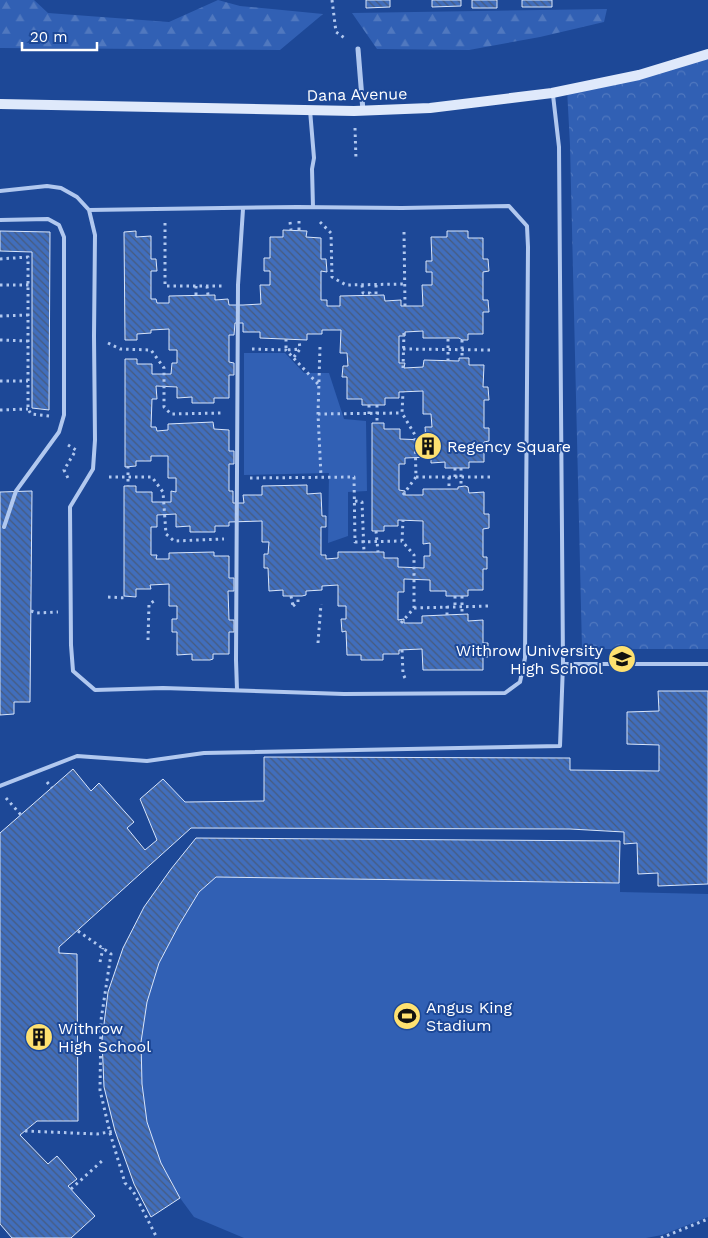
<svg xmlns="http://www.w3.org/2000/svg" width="708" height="1238" viewBox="0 0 708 1238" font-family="'Work Sans',sans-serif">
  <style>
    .green { fill: #3160b4 }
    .forest { fill: url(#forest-firs) }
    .park { fill: url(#park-crowns) }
    .building { fill: url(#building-back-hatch); stroke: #d8e5fb; fill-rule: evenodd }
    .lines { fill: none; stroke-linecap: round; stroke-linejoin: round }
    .path { stroke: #b1c8ef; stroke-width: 3; stroke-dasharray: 2.5 4; stroke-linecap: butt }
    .lane { stroke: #b1c8ef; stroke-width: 4 }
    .street { stroke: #b1c8ef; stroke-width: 5 }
    .secondary { stroke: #dfe9fb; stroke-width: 10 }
    .labels { text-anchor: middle; stroke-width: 4; stroke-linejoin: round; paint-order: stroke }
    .street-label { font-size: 16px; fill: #fff; stroke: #1d4897 }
    .poi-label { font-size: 16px; fill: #fff; stroke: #1d4897; text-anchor: start }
  </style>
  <defs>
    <pattern id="forest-firs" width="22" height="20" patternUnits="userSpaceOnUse" patternTransform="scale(1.25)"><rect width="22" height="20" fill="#3160b4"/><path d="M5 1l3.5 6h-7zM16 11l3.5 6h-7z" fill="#5078bf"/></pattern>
    <pattern id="park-crowns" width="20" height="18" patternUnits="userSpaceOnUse" patternTransform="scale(1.25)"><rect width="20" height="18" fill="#3160b4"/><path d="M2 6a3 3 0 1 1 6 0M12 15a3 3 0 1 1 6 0" fill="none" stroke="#5078bf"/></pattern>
    <pattern id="building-back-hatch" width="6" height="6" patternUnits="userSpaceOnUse" patternTransform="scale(1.25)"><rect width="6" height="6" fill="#416ebc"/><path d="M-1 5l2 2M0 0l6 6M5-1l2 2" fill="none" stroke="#475b7e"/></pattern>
  </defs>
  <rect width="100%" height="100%" fill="#1d4897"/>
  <path class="green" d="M244,353h41l19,20h25l15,46 22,2 1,70 -19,1v44l-20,7 1,-70 -85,2z
    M196,838l424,3v51l88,2v323l-46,18 -16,3h-402l-50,-21 -14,-19 -29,19 -17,-33 -19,-53 -11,-44 -2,-47 6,-48 36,-85 27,-38z"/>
  <path class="forest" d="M0,0h34l14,13 121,9 49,-22 22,6 83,8 -43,36 -280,-2z
    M607,9l-3,13 -64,15 -71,13 -92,-1 -25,-36z"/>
  <path class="park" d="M708,54v595h-126l-12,-504 -3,-56z"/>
  <path class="building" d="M366,0h24v7l-24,1z
    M432,0h29v6l-29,1z
    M472,0h25v8h-25z
    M522,0h30v7h-30z
    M283,230l24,1 -1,6 15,1v21h5l1,13 -6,-1v29h6v6h13v-10l44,-1 1,6 16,-1v6h22l-1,-21h10v-13h-6v-11h6l-1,-24h16v-6h21v7h15v21h5l1,12 -6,1v28h5l1,12h-6v22h-15v6h-6l-3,-2h-36v-7l-18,1v4h-6v27h6l-1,5 19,-1 1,-7 35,1v-3h10v7h15l-1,22h5l1,13h-5v28h5v13l-5,1v20h-15v6h-24v-6l-14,1v-6l-26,1v6h-6v26l6,1v4h18v-6h35v-2l7,-1 3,1 1,6 15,-1v22h5v14l-6,1v28h4v12h-4v21h-15v6h-22v-5h-16v-11l-26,-1v13h-6v28l6,-1v4h18v-7l46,-2v7l15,-1v23h5v14h-5v13h-60l-1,-21 -23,1v4h-16v6h-22v-5h-14l-1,-24 -4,1 -1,-13h5v-13h-8v-21l-16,1v4l-16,1v4l-4,1h-19v-6l-14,1 -1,-23h-4v-14h4l1,-12h-7v-21l-33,1v4h-14v6h-25v-6l-14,1v-13l-19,1v12h-6v28h6l-1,4h13v-6l45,-1v4h15v22h5v13h-6l1,29h5v12h-5v22h-16v5l-3,1h-18v-6l-15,1v-23h-5v-13h5v-13h-8v-22l-19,1 1,4h-15v8l-12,-1v-110h12v6h16v10h19v-11l5,1v-14h-8v-22h-17v5h-15v5l-11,1v-108h12v5h15v10h19l1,-11h5v-13h-8v-21l-18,1v3l-14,1v6h-12l-1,-108 12,-1v6l15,-1v23h5l1,12h-6v28h5l1,4h12v-7l46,-1v5l13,-1 1,6h14l18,-1 -1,-19h10v-14h-6v-13h6v-21h13zM235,323h8v9h17v6l47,2v-6h15v-4h19l-1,23h7l1,13h-5l-1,11h5v22h15v6h23v-7h14v-6l24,-1v23h8l1,13h-7l1,13 -26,-1v-10h-16v-6h-12v108h12v-5h14v-6l25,1v23l7,-1v13h-6v12l-26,-1v-9h-14v-6h-46v6l-12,1v-4h-5v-28h5v-11h-4l-1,-23 -14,1v-9l-45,1v9h-19l1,8h-11v-12h-4v-27h5v-13h-5v-21l-15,-1 -1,-7 -45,2v6l-11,1 -1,-4h-5l1,-28h5l-1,-13 21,1v11l15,-1v6h22v-5h15v-23h5v-12l-5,-1v-27h5z
    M0,231l50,1 -1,178 -17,-2v-156l-32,-1z
    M32,491l-2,211h-16v12l-14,1v-223z
    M658,691h50v193l-50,2v-13l-20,1 -1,-31 -13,1v-12l-54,-3 -379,-1 -132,119v6l18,1 1,167h-41l-17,14 28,29 9,-8 20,23 -9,7 27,30 -24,22h-59l-12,-14v-391l73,-64 18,22 8,-8 35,39 -7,6 18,22 12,-10 -17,-41 23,-20 22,23 79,-1v-44l306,1v12l89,1v-26l-32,-1v-32l32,-1z
    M196,838l424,3 -1,42 -403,-6 -17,15 -20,33 -20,38 -12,39 -6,40 1,42 5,38 14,41 19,35 -29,19 -17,-33 -19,-53 -11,-44 -2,-47 6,-48 15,-44 21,-41 27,-38z"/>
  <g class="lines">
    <path class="path" d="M332,0l4,32 10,7
      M355,128l1,32
      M299,221v9
      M290,222l1,8
      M320,222l11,11 1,44 14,8 59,-1
      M165,223v63h59
      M404,232l1,74
      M0,259l28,-2v152l3,5 18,2
      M0,285h29
      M362,285l1,8h7v3
      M376,285v11
      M207,286l1,9
      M196,295v-9
      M0,316l29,-1
      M286,339v11l14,-1
      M0,340l29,1
      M462,340v18
      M108,343l12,6 31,1 13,18v39l7,7 53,-1
      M320,347l-2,67 3,62
      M252,349l34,1 32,34
      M403,349l87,1
      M294,357l6,-8 -1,-9
      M448,361v-23
      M403,368l1,-36
      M0,381h28
      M377,405v18
      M0,410l28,-1
      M318,414l84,-1
      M369,414v-9
      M68,445l8,5 -12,20 5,10
      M128,466v20
      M455,468v9
      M461,468v19
      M109,477h43l11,15 3,42 8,7 50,-2
      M416,477h75
      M449,477v11
      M250,478l104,-1 1,65 47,-1
      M403,495l13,-18 -1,-42 -13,-22 1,-21
      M355,501l7,1 2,50
      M376,531l2,21
      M291,596l2,10
      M455,596v10
      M462,596v18
      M108,597l19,1
      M293,606l5,-4v-6
      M447,606v9
      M414,608l76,-2
      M31,611l6,2 21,-1
      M401,623l13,-15v-53l-12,-14 1,-21
      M148,640l1,-36 5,-3
      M318,643l3,-39
      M402,650l1,24 3,6
      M47,782l5,6
      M6,798l15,17
      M78,931l33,23 -10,66 -1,70 10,43 15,50 8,8 24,47
      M100,962l3,-14
      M25,1131l72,3 18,-3
      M71,1189l32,-29
      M661,1238l47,-19"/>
    <path class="lane" d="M310,110l4,48 -2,11 1,38
      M0,191l47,-5 14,2 16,9 12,13 6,25 -1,101 1,104 -2,29 -23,38 1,138 2,26 22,19 68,-2 181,6 161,-1 15,-11 5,-24 3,-411 -1,-21 -18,-20 -107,2 -105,-1 -208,3
      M0,220l48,-1 11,6 5,12v178l-5,17 -43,59 -12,36
      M563,664h145
      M237,690l-1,-30 2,-375 5,-76
      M0,786l77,-30 70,5 57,-8 356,-7 3,-82 -4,-517 -6,-52"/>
    <path class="street" d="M358,49l5,62"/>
    <path class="secondary" d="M0,104l354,7 76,-3 122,-15 87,-18 69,-21"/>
  </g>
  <defs>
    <g id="building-disc" transform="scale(1.4375)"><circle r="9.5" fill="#fee170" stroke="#1d4897"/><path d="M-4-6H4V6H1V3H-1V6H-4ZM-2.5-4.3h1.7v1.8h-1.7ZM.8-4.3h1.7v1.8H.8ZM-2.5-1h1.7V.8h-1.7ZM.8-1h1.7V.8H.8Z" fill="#111"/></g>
    <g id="school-disc" transform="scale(1.4375)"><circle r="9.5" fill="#fee170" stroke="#1d4897"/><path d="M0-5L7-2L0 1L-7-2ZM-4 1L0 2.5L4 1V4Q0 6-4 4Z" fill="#111"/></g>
    <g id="stadium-disc" transform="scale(1.4375)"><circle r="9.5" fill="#fee170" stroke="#1d4897"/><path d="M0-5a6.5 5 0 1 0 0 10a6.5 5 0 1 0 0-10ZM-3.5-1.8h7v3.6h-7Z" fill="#111"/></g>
  </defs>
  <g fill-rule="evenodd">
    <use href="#building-disc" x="428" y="446"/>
    <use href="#school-disc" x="622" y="659"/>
    <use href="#stadium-disc" x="407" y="1016"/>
    <use href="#building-disc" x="39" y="1037"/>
  </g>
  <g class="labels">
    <g class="street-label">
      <text transform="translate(357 94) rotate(-1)" y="6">Dana Avenue</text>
    </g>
    <g class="poi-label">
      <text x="447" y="452">Regency Square</text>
      <text x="603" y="656" text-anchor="end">Withrow University<tspan x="603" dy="18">High School</tspan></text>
      <text x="426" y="1013">Angus King<tspan x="426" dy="18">Stadium</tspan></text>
      <text x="58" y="1034">Withrow<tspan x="58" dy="18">High School</tspan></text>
    </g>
  </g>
  <path d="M22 42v8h75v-8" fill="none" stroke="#ffffff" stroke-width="2.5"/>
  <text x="30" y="42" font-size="15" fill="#ffffff" stroke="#1d4897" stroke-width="4" paint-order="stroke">20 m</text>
</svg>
